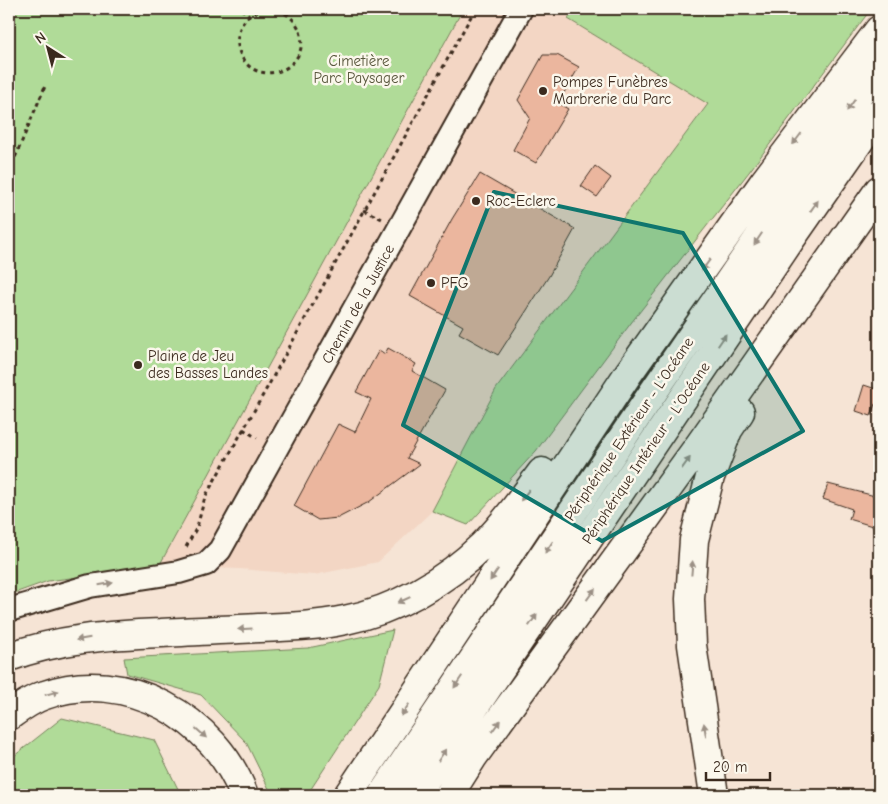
<svg xmlns="http://www.w3.org/2000/svg" width="888" height="804" viewBox="0 0 888 804" font-family="'Comic Neue',sans-serif">
  <style>
    .built { fill: #f3d6c4 }
    .green { fill: #b0db98; stroke: #76825b }
    .building { fill: #ebb69e; stroke: #3b2a1e }
    .lines { fill: none; stroke-linecap: round; stroke-linejoin: round }
    .street-casing { stroke: #3b2a1e; stroke-width: 26 }
    .highway-casing { stroke: #3b2a1e; stroke-width: 31 }
    .path { stroke: #3b2a1e; stroke-width: 3; stroke-dasharray: 4 4; stroke-linecap: butt }
    .street { stroke: #fbf7ec; stroke-width: 22 }
    .highway { stroke: #fbf7ec; stroke-width: 28 }
    .oneway { fill: #9b9085 }
    .marked { fill: #0f766e; fill-opacity: 0.2; stroke: #0f766e; stroke-width: 4; stroke-linejoin: round }
    .poi-dot { fill: #3b2a1e; stroke: #fbf7ec; stroke-width: 2 }
    .labels { text-anchor: middle; stroke-width: 5; stroke-linejoin: round; paint-order: stroke }
    .park-label { font-size: 15px; fill: #58563c; stroke: #fbf7ec }
    .poi-label { font-size: 15px; fill: #3b2a1e; stroke: #fbf7ec; text-anchor: start }
    .street-label { font-size: 15px; fill: #3b2a1e; stroke: #fbf7ec }
  </style>
  <rect width="100%" height="100%" fill="#f6e4d5"/>
  <filter id="ink" filterUnits="userSpaceOnUse"><feTurbulence type="fractalNoise" baseFrequency=".02" numOctaves="2"/><feDisplacementMap in="SourceGraphic" scale="10" xChannelSelector="R" yChannelSelector="G"/><feConvolveMatrix kernelMatrix="1 2 1 2 8 2 1 2 1" color-interpolation-filters="sRGB"/></filter>
  <g filter="url(#ink)">
    <path class="built" d="M463,9h110l-5,10 141,84 -213,286 -64,122 -54,51 -64,13 -74,-6 -81,-3z"/>
    <path class="green" d="M9,9h454l-304,557 -111,15 -39,14z
      M573,9h298l-122,163 -118,151 -95,128 -68,74 -36,-14 64,-122 212,-285 -140,-85z
      M393,630l-14,55 -72,110h-35l-26,-53 -45,-47 -74,-21 -3,-16 184,-10z
      M62,718l92,22 27,55h-172v-35z"/>
    <path class="building" d="M543,55h14l22,12 -21,36 10,6 -32,54 -23,-13 17,-32 -12,-18z
      M595,166l16,12 -14,19 -16,-11z
      M480,174l95,55 -26,47 -51,79 -39,-22 4,-7 -53,-30 42,-77z
      M388,348l28,16 -4,7 33,19 -38,68 13,6 -51,38 -31,16 -20,2 -24,-14 44,-82 17,8 16,-33 -15,-7 23,-42 6,4z
      M864,385l15,5v15l-4,-1 -4,12 -15,-5z
      M828,484l51,13v31l-30,-9 3,-10 -29,-10z"/>
    <g class="lines">
      <g class="street-casing">
        <path id="street" d="M9,610l81,-24 89,-14 27,-8 14,-14 301,-541"/>
      </g>
      <g class="highway-casing">
        <path id="highway" d="M9,657c48,-18 100,-22 152,-24 32,-2 65,-3 98,-5 29,-1 58,-2 86,-8 51,-10 101,-39 138,-75 22,-21 40,-48 59,-73
          M9,716c11,-8 23,-17 36,-21 80,-29 171,24 199,100
          M348,795l280,-421 136,-192 115,-152
          M382,795l272,-404 143,-209 82,-117
          M415,795l376,-556 88,-126
          M449,795l24,-38 227,-313 179,-254
          M714,795l-22,-150 -2,-46 2,-30 2,-29 16,-63 18,-47 12,-18"/>
      </g>
      <path class="path" d="M241,9l8,6
        M265,9c-44,9 -31,72 11,63 10,-2 18,-9 23,-18 9,-21 -6,-42 -27,-45
        M287,14l7,-5
        M9,172l37,-88
        M364,210l18,9
        M243,429l14,9
        M186,547l11,-20 8,-30 62,-109 208,-379"/>
      <use href="#street" class="street"/>
      <use href="#highway" class="highway"/>
    </g>
    <defs><path id="oneway-solid" d="M-6-.8H1V-3.2L6.5 0L1 3.2V.8H-6Z" transform="scale(1.25)"/></defs>
    <g class="oneway">
      <use href="#oneway-solid" transform="translate(851 105) rotate(125)"/>
      <use href="#oneway-solid" transform="translate(797 139) rotate(127)"/>
      <use href="#oneway-solid" transform="translate(814 206) rotate(-55)"/>
      <use href="#oneway-solid" transform="translate(758 239) rotate(124)"/>
      <use href="#oneway-solid" transform="translate(706 265) rotate(126)"/>
      <use href="#oneway-solid" transform="translate(722 340) rotate(-56)"/>
      <use href="#oneway-solid" transform="translate(686 463) rotate(-54)"/>
      <use href="#oneway-solid" transform="translate(525 495) rotate(128)"/>
      <use href="#oneway-solid" transform="translate(549 547) rotate(124)"/>
      <use href="#oneway-solid" transform="translate(692 568) rotate(-85)"/>
      <use href="#oneway-solid" transform="translate(494 575) rotate(124)"/>
      <use href="#oneway-solid" transform="translate(106 584) rotate(-9)"/>
      <use href="#oneway-solid" transform="translate(591 594) rotate(-54)"/>
      <use href="#oneway-solid" transform="translate(404 600) rotate(155)"/>
      <use href="#oneway-solid" transform="translate(533 620) rotate(-56)"/>
      <use href="#oneway-solid" transform="translate(245 629) rotate(177)"/>
      <use href="#oneway-solid" transform="translate(83 639) rotate(171)"/>
      <use href="#oneway-solid" transform="translate(458 682) rotate(124)"/>
      <use href="#oneway-solid" transform="translate(52 693) rotate(-16)"/>
      <use href="#oneway-solid" transform="translate(405 710) rotate(124)"/>
      <use href="#oneway-solid" transform="translate(496 726) rotate(-54)"/>
      <use href="#oneway-solid" transform="translate(705 730) rotate(-99)"/>
      <use href="#oneway-solid" transform="translate(201 733) rotate(42)"/>
      <use href="#oneway-solid" transform="translate(442 755) rotate(-56)"/>
    </g>
  </g>
  <path class="marked" d="M494,192l189,41 120,198 -201,110 -199,-116z"/>
  <g class="poi-dot">
    <circle cx="543" cy="91" r="5"/>
    <circle cx="476" cy="201" r="5"/>
    <circle cx="431" cy="283" r="5"/>
    <circle cx="138" cy="365" r="5"/>
  </g>
  <g class="labels">
    <g class="park-label">
      <text x="359" y="66">Cimetière<tspan x="359" dy="17">Parc Paysager</tspan></text>
    </g>
    <g class="poi-label">
      <text x="553" y="87">Pompes Funèbres<tspan x="553" dy="17">Marbrerie du Parc</tspan></text>
      <text x="486" y="206">Roc-Eclerc</text>
      <text x="441" y="288">PFG</text>
      <text x="148" y="361">Plaine de Jeu<tspan x="148" dy="17">des Basses Landes</tspan></text>
    </g>
    <g class="street-label">
      <text transform="translate(358 304) rotate(-61)" y="5">Chemin de la Justice</text>
      <text transform="translate(629 429) rotate(-56)" y="5">Périphérique Extérieur - L’Océane</text>
      <text transform="translate(646 453) rotate(-56)" y="5">Périphérique Intérieur - L’Océane</text>
    </g>
  </g>
  <rect width="888" height="804" fill="none" stroke="#fbf7ec" stroke-width="30"/>
  <rect x="15" y="15" width="858" height="774" fill="none" stroke="#3b2a1e" stroke-width="2" filter="url(#ink)"/>
  <g transform="translate(48 48) rotate(324)" stroke="#fbf7ec" stroke-width="4" paint-order="stroke">
  <path d="M0-4L9 19L0 12L-9 19Z" fill="#3b2a1e"/>
  <text y="-8" font-size="14" font-weight="bold" text-anchor="middle" fill="#3b2a1e">N</text>
  </g>
  <path d="M706 772v8h64v-8" fill="none" stroke="#3b2a1e" stroke-width="2.5"/>
  <text x="713" y="772" font-size="15" fill="#3b2a1e" stroke="#fbf7ec" stroke-width="4" paint-order="stroke">20 m</text>
</svg>
